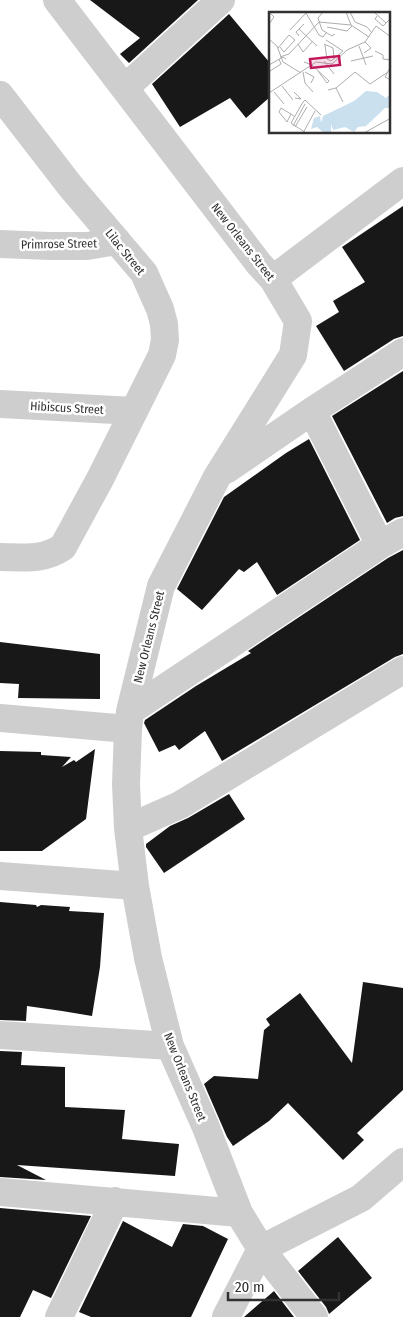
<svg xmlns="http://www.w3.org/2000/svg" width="403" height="1317" viewBox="0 0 403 1317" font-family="'Fira Sans Condensed',sans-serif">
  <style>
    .building { fill: #181818 }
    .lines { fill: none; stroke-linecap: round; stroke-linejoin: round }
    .minor { stroke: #cecece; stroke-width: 28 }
    .labels { text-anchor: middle; stroke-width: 5; stroke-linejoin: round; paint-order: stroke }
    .street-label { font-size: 12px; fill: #313131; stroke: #fff }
    .inset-road { fill: none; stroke: #adadad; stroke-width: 1 }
    .view { fill: #c2185b; fill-opacity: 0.15; stroke: #c2185b; stroke-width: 2.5 }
    .inset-edge { fill: none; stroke: #313131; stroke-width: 2.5 }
  </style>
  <rect width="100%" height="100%" fill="#fff"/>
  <path class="building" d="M90,0h108l-69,63 -9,-9 20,-16z
    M229,14l41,49v34l-24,21 -16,-20 -50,29 -28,-43z
    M403,206v130l-9,3 -50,32 -28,-45 23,-14 -6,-11 32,-19 -23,-35z
    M403,371v145l-8,2 -8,5 -55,-107z
    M309,439l51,101 -83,55 -20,-33 -13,10 -5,-3 -37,41 -25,-21 47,-92 62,-44z
    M403,550v104l-8,3 -173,104 -17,-30 -26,19 -4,-5 -16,7 -15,-29 1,-3 51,-34 55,-33 -3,-2 140,-93z
    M0,642l100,12v45l-82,-1 1,-14 -19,-1z
    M95,749l-9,70 -44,32h-42v-100l41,1v3l30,2 -9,10 12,-7 2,2z
    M229,794l16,25 -81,54 -18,-26v-3l24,-18 18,-8z
    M0,902l36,3 1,2 4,-2 29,2 -1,4 35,2 -4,54 -8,49 -30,-5 -35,-5 -1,15 -26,-1z
    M363,982l40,6v102l-46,43 7,7 -21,20 -55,-57 -19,18 -36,25 -6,-9 -23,-53 10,-8 44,3 6,-49 6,-5 -4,-6 34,-26 52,70z
    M0,1051l22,1 -1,13 44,2v40l60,3 -3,29 57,5 -4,32 -158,-11 29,15 -46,-3z
    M0,1208l91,8 -40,82 -18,-8 -13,27h-20z
    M123,1221l49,26 11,-23 20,2 25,13 -37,78h-100l-12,-5z
    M338,1237l34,41 -43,36 -3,-7 -28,-36z
    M274,1291l20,26h-50z"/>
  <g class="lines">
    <path class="minor" d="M57,0l202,264 14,15 25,42 -5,34 -76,122 -56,109 -31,125 -2,18 -2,55 2,44 7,58 13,72 22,88 35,79 34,88 22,36 53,68
      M125,88l96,-88
      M0,95l71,92 73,86 16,36 4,15 1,16 -3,15 -62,124 -37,68c-21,14 -40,10 -63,10
      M0,244l50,2h37l30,-5
      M273,279l130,-98
      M0,404l134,7
      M312,411l68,134
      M226,470l86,-59 91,-59
      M130,711l250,-166 23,-13
      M0,718l128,11
      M128,828l52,-23 223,-135
      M0,876l135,10
      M0,1035l170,11
      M0,1192l239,21
      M59,1317l56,-116
      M226,1317l35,-68 100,-51 42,-36"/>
  </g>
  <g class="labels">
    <g class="street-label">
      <text transform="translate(243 242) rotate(52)" y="4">New Orleans Street</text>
      <text transform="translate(59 244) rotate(-1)" y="4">Primrose Street</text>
      <text transform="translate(125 252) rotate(51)" y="4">Lilac Street</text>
      <text transform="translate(67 408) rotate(3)" y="4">Hibiscus Street</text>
      <text transform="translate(149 637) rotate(-76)" y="4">New Orleans Street</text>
      <text transform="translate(185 1077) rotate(68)" y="4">New Orleans Street</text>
    </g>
  </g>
  <g transform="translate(269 12)">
    <rect width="121" height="121" fill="#fff"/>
    <path d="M97,79l11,1 9,6 4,-4v14h-5l-19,18 -8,1 -4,5 -9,-5 -12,3 -2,-6v9h-7l-7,-6 -6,2 3,-11 6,-2 1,7 2,-7 31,-15z" fill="#cae0ee"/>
    <path class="inset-road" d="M54,0l-5,6 4,12 10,6 3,-2M77,0l5,13 18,12M81,0l5,10 12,5 5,6M105,0l12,11M108,4l-2,3 8,7 6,-6M0,12l5,-7 -5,-5M58,15l20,4 5,-5M30,17l18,17M21,18l16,-17 13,22 4,2 3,-4M30,24l-3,-4 8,-8M0,27l8,7 6,16 18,11M29,32l5,8 9,-10M55,32l9,4 1,11M56,33l2,14 4,2 12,-10 -17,-11M90,34l7,19M9,36l11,-13 6,5 -11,12 -4,-5M106,39l8,4v4l8,1M95,41l7,-5 -6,-6M11,45l9,-3 30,-32 32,3M55,49l10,13M82,49l22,-5M35,50l8,3 17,16 -2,2 -9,-12M0,53l14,-8 3,2M122,54l-6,11 6,3M1,59l11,-7 -2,-5M34,60l2,11 8,9M36,60l9,5 -3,6M13,74l11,14M67,76l7,14M59,78l8,-2 19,-16 15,12 18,-12M5,80l10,12M25,80l7,7 -6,-1M0,81l47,-31 16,2 15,-14 18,-8 11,-16 15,11M22,102l-4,8 -8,-10 2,-4 13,8M24,114l12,-22M26,115l12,-20M34,121l12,-22M37,121l-15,-10 12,-21 2,-2 16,15M95,121l27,-15"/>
    <path class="view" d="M70,44l1,9 -29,3 -1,-9z"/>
    <rect width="121" height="121" class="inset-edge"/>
  </g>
  <path d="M228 1292v8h111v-8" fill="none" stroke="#313131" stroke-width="2.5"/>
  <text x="235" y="1292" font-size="15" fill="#313131" stroke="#ffffff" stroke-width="4" paint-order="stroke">20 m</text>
</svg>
